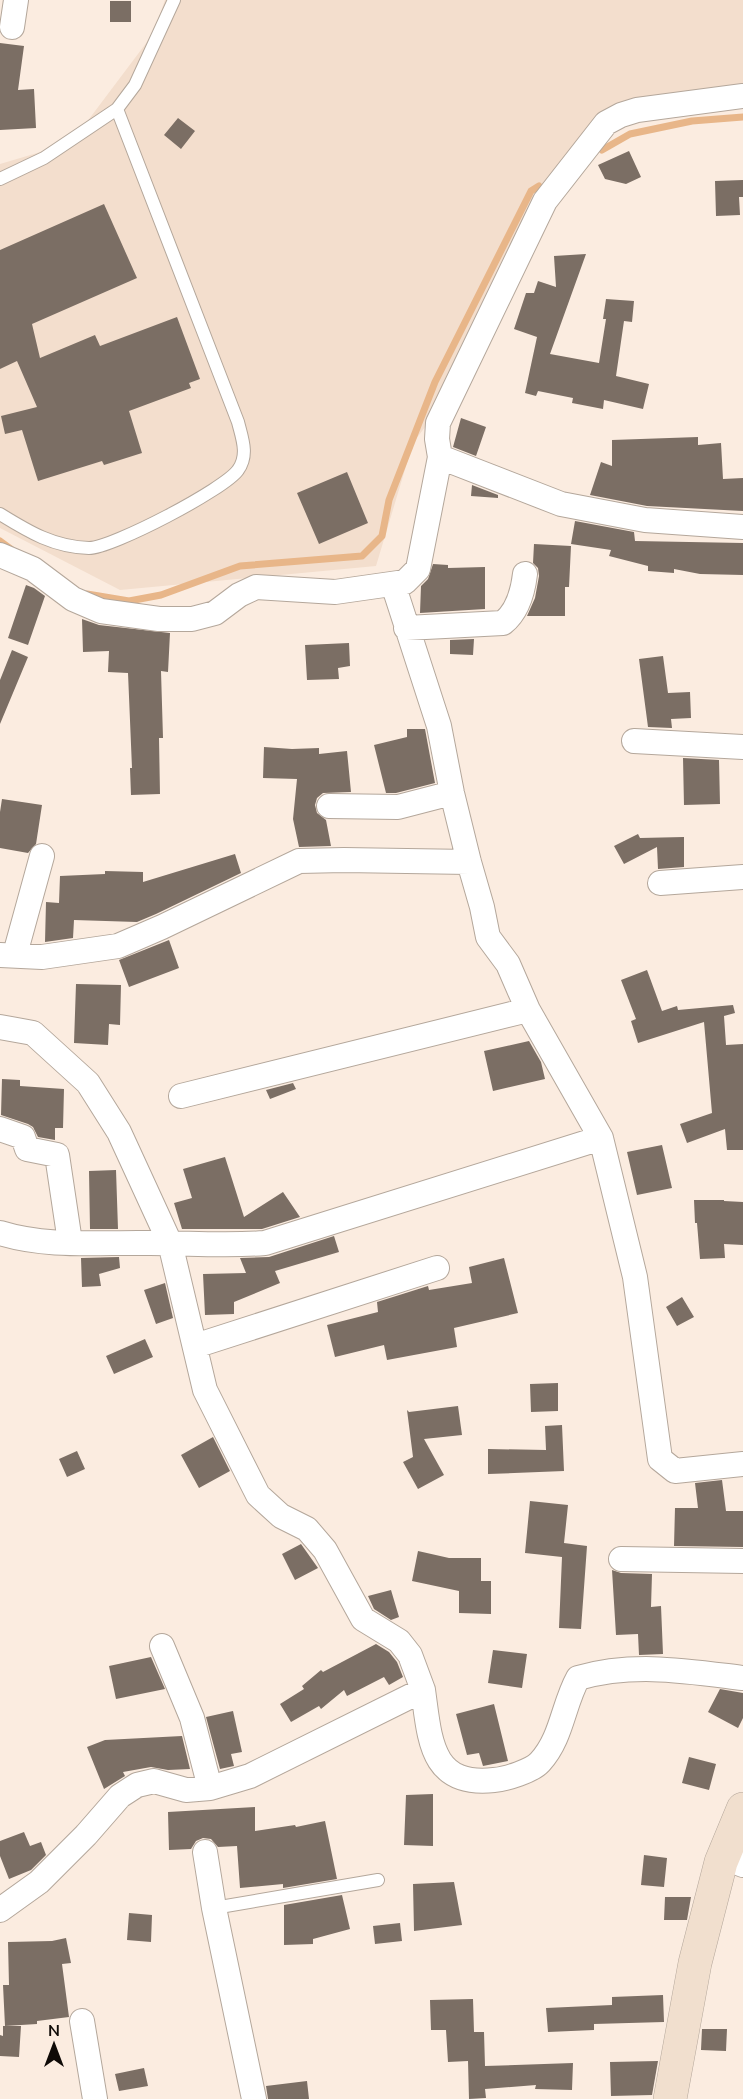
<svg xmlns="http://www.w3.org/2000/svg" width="743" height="2099" viewBox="0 0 743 2099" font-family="'Nunito Sans',sans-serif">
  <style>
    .built { fill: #f3decd }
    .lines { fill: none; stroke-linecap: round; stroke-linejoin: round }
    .stream { stroke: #e8b689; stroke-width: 7 }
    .building { fill: #7b6e64 }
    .service-casing { stroke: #b4a79b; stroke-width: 14 }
    .minor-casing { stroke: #b4a79b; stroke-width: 26 }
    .secondary-casing { stroke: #b4a79b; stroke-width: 34 }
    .service { stroke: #fff; stroke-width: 12 }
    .minor { stroke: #fff; stroke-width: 24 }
    .secondary { stroke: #f1dfce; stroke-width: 33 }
  </style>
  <rect width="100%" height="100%" fill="#fbece0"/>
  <path class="built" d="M165,0h578v96l-144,30 -66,103 -40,108 -80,106 -37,123 -256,24 -120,-62v-364l71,-21 82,-109z"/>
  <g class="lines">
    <path class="stream" d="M602,150l28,-16 62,-13 51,-4
      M0,541l11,8
      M87,594l42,7 32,-6 79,-29 122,-10 20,-20 7,-36 46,-118 96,-191 8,-5"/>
  </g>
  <path class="building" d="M110,1h21v21h-21z
    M0,43l24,3 -6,44 16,-1 2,39 -36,2z
    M178,118l17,13 -14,18 -17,-14z
    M629,151l12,26 -15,7 -21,-5 -7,-14z
    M743,180v17h-4l1,18 -24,1 -1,-35z
    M104,204l33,74 -105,46 8,34 55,-23 5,11 77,-29 23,62 -11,4 2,5 -62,23 13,42 -38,12 -2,-4 -64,20 -16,-51 -17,4 -4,-18 36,-9 -20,-46 -17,8v-119z
    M586,254l-36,100 49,9 7,-44h-3l3,-20 28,2 -2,21 -8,-1 -8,55 33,8 -6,25 -39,-9 -1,9 -31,-6 1,-5 -35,-7 -2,5 -11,-3 12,-56 -23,-8 12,-36h8l4,-12 18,6 -2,-31z
    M461,418l25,9 -10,29 -23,-9z
    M698,437v8l23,-2 2,36 20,-1v33l-96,-5 -57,-11 11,-33 11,4v-26z
    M347,472l21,51 -49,21 -22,-51z
    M472,485l26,10v3l-27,-2z
    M575,521l59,11 1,9 108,2v32l-43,-1 -26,-5v4l-26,-2v-5l-39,-10 2,-6 -40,-6z
    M534,544l37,2 -2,41h-4v29h-38l8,-18 4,-22 -1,-8 -5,-5z
    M433,564l15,1v3l37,-1v42l-65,4 1,-27 7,-7z
    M26,585l8,3 11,8 -17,49 -20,-7z
    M82,619l17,6 71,8 -2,39 -7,-1 2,67h-4l1,56 -29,1 -1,-27h2l-4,-95 -20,-1 1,-21 -26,1z
    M474,639l-1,16 -23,-1v-14z
    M349,643l1,23 -12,2 1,11 -32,1 -2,-35z
    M12,650l16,7 -28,67v-44z
    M663,656l5,37 22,-1 1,26 -20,1 1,9 -24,-1 -9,-68z
    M407,729h18l10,54 -39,10h-10l-12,-48 33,-8z
    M264,747l28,2 27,-1v6l28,-3 4,41 -28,1 -6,5 -2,7 2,8 9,7 5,26 -32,1 -6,-28 4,-40 -34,-1z
    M683,758l36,2 1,44 -36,1z
    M2,799l40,6 -6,39 -8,9 -28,-5v-36z
    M638,834l2,4 44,-1v30l-26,2 -1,-22 -33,17 -10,-18z
    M235,854l6,19 -85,41 -19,8 -63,-2 -1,18 -28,4 1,-40 13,1 1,-27 45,-2v-3l38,1v10z
    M169,940l10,28 -50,19 -10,-27z
    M647,970l15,41 15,-5 1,4 55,-5 2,8 -11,3 2,29 17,-1v106h-16l-2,-21 -38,14 -7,-19 32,-11 -8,-91 -66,21 -7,-22 5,-2 -15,-39z
    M76,984l45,1 -1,40 -11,-1 -1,21 -34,-2z
    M529,1041l12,21 4,17 -52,12 -9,-40z
    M2,1079l18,1v6l44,3 -1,39h-8v12l-17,-3 -5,-10 -5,-3 -27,-9z
    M293,1083l3,6 -26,10 -4,-9z
    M662,1145l10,43 -35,7 -10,-43z
    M225,1157l19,60 39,-25 17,25 -38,12h-80l-8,-26 18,-5 -9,-29z
    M116,1170l2,59h-28l-1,-58z
    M694,1200h30v1l19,1v43l-19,-1 1,14 -25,1 -3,-36h-2z
    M334,1236l5,16 -64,19 5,12 -46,19v12l-29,1 -2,-41 43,-1 -6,-15 29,-1z
    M119,1257l1,11 -21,6 2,12 -19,1 -1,-29z
    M504,1258l14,55 -64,15 3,19 -70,13 -3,-15 -49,12 -8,-32 51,-13 -1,-10 51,-16 1,4 43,-7 -3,-16z
    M165,1283l8,35 -17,6 -12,-34z
    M682,1297l12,20 -17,9 -11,-19z
    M145,1339l8,18 -39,17 -8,-18z
    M558,1383v28l-27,1 -1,-28z
    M458,1406l4,29 -38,4 20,36 -26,14 -15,-27 10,-5 -6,-47 2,2z
    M562,1425l2,46 -76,3v-25l58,1 -1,-24z
    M213,1437l17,34 -31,17 -18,-33z
    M77,1451l8,18 -18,8 -8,-18z
    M722,1480l4,31h17v36l-69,-1 1,-38h23l-3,-25z
    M530,1501l38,4 -4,38 23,3 -6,83 -22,-1 3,-71 -37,-4z
    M301,1544l17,24 -23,12 -13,-26z
    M418,1551l31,7h32v23h10v33l-32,-1v-22l-47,-10z
    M612,1570l9,3 31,1 -1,33 10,-1 2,48 -24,1 -1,-21 -22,1z
    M391,1590l8,27 -8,3 -17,-11 -6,-13z
    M376,1644l13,8 8,10 6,15 -14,8 -5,-8 -37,19 -3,-6 -23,19 -2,-3 -28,16 -11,-18 24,-15 -2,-3 19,-16 2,2z
    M493,1650l34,4 -5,34 -34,-5z
    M151,1657l14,32 -49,10 -7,-33z
    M720,1689l23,4v25l-5,10 -30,-16z
    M494,1704l14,57 -25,5 -4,-13 -12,2 -11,-41z
    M233,1711l9,41 -11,2 3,12 -14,3 -14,-52z
    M182,1736l8,33 -22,1 -17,-3 -28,5 2,4 -21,13 -17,-42 18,-7z
    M689,1757l27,7 -7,26 -27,-7z
    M433,1794v52l-29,-1 2,-50z
    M255,1807v24l40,-6 1,2 29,-6 12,58 -54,9v-4l-43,4 -3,-42 -19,1 -7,-8 -8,-1 -7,3 -5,8 -22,1 -1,-38z
    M24,1832l6,14 11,-4 5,13 -15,15 -22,9 -9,-23v-15z
    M644,1855l23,3 -3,29 -23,-2z
    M454,1882l8,43 -48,6 -1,-47z
    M342,1895l8,34 -37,10v5l-29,1v-40z
    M665,1897h26l-4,23h-23z
    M129,1913l23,2 -1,27 -24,-2z
    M400,1923l2,18 -27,3 -2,-18z
    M66,1938l5,25 -9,1 7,53 -32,4v3l-32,2 -2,-41h6l-1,-43 44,-1z
    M663,1995l1,27 -70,2v6l-46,2 -2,-24 66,-3v-8z
    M473,1999l1,33h10l1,34 88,-3 -1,27 -37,-1 1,-4 -51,4 1,9 -17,1 -1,-38 -20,1 -2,-32h-15l-1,-30z
    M3,2026h18l-2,31 -19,-1v-21l3,1z
    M702,2029h25l-1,22 -25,-1z
    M658,2061l-6,34 -41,1 -1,-34z
    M144,2068l4,18 -29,5 -4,-17z
    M307,2081l2,18h-41l-2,-13z"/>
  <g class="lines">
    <g class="service-casing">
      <path id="service" d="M0,179l44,-21 73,-49 18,-24 39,-85
        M0,514c29,18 54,33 89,34 23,0 136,-59 149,-78 11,-15 4,-32 0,-48l-121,-313
        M214,1908l164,-28"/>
    </g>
    <g class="minor-casing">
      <path id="minor" d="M12,27l4,-27
        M440,457l-3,-18 1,-16 107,-222 61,-78 15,-8 16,-5 106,-14
        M0,555l33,14 40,30 28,12 58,8h33l23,-6 24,-18 17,-8 79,5 70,-10 13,-13 22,-112 121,47 84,16 98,7
        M393,584l46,142 13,67 17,69 13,45 6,30 20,27 20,46 73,128 34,139 25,182 15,12 68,-7
        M406,628l97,-5c15,-12 20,-32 22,-49
        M634,741l109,6
        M329,806l69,1 54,-14
        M660,883l83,-6
        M15,954l27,-98
        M0,955l42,2 76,-11 44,-19 137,-66 45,-1 125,2
        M0,1027l33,6 55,50 31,49 51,111 35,147 53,105 23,21 26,13 18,21 38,69 36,22 11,14 13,35 -173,86 -40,12 -24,2 -32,-9 -17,4 -17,11 -34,39 -47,47 -39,28
        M181,1096l347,-86
        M0,1129l23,8 4,12 30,6 13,87
        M0,1233c48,15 100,9 150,10 39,0 76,3 115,0l336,-105
        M195,1346l242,-78
        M621,1559l122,2
        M162,1646l30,72 18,70
        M423,1690c7,49 7,97 71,90 12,-1 38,-9 46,-18 22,-24 23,-57 38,-84 56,-16 108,-7 165,0
        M205,1852l9,56 40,191
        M723,1857l20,8
        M82,2021l13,78"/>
    </g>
    <g class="secondary-casing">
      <path id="secondary" d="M670,2099l25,-136 26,-101 22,-53"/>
    </g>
    <use href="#service" class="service"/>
    <use href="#minor" class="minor"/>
    <use href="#secondary" class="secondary"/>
  </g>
  <g transform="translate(54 2045)" stroke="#fbece0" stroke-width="4.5" paint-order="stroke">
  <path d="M0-4.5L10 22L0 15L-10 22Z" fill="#0f0a07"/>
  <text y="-9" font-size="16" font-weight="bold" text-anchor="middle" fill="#0f0a07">N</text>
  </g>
</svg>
